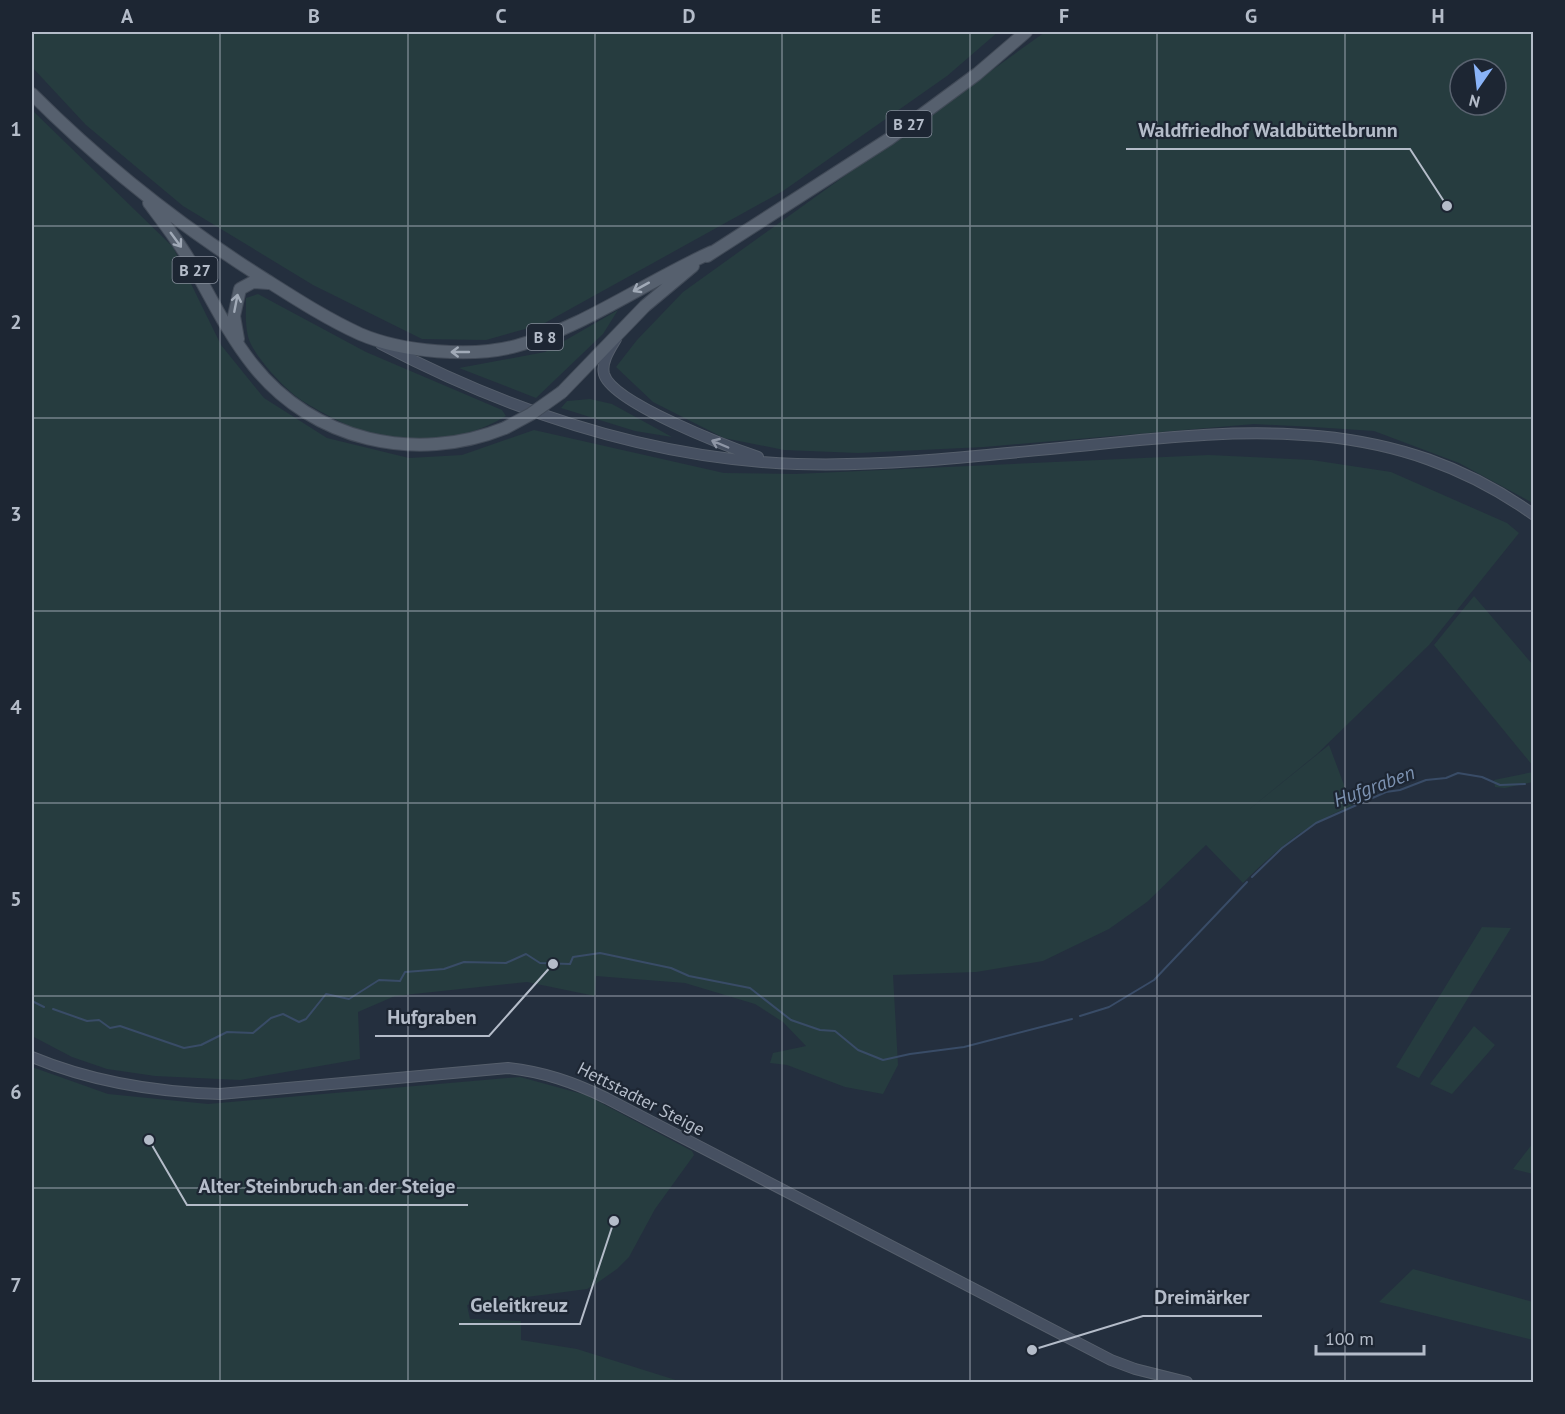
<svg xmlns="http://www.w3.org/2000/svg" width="1565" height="1414" viewBox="0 0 1565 1414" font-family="'PT Sans',sans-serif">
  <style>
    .green { fill: #263c3f; fill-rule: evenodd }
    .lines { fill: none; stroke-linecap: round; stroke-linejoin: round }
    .stream { stroke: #394c67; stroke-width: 2 }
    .secondary-casing { stroke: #565f6c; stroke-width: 12 }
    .primary-casing { stroke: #414a57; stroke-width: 14 }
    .secondary { stroke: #465061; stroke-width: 10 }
    .primary { stroke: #56606e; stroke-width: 12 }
    .primary-bridge-casing { stroke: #414a57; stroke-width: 14; stroke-linecap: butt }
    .primary-bridge { stroke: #56606e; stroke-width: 12 }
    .oneway { stroke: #a1aab7 }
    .oneway2 { stroke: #8e96a5 }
    .grid { fill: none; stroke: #b4bcc9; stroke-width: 1.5; stroke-opacity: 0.55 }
    .labels { text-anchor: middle; stroke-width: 4.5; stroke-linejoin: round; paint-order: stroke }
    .shield { fill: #1d2633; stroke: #878f9c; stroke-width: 1.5 }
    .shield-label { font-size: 16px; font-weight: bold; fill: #b4bcc9 }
    .street-label { font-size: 18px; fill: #b4bcc9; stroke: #1d2633 }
    .water-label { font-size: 20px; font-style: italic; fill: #7c92b1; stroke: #1d2633 }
    .leader { fill: none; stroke: #b4bcc9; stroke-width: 2 }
    .callout-dot { fill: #b4bcc9; stroke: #1d2633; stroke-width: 2 }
    .callout-label { font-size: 20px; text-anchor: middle; font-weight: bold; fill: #b4bcc9; stroke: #1d2633; stroke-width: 4.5; stroke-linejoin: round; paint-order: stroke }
    .neatline { fill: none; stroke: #b4bcc9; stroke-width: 2 }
    .grid-label { font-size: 20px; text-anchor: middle; font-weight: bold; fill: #b4bcc9 }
  </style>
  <rect width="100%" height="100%" fill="#242f3e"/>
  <path class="green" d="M32,32h966l-51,44 -164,115 -240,133 -57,16 -64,-1 -109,-54 -130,-79 -97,-81 -54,-58z
    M1045,32h488v471l-74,-40 -85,-32 -61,-4 -59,-3 -270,23 -126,6 -74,-3 -60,-12 -71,-36 -37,-35 21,-27 46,-48zM1460,69h36v36h-36z
    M32,110l141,137 48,98 43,53 63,40 82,20 53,-3 72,-25 190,43 71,1 414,-19 103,5 79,12 116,51 12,10 -90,112 -112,109 -70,57 82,-66 23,61c-44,16 -76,44 -109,77l-37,-38 -59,57 -38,27 -66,32 -67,11 -83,3 5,90 -15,29 -38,-7 -58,-22 -17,-2 3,-10 33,-7 -23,-24 -28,-18 -70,-21 -89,-7 -1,20 -68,-14 -132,14 -37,16 2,47 -120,21 -85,-4 -48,-7 -35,-12 -40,-21z
    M258,294l108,58 136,58 4,6c-38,23 -80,28 -124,22 -16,-2 -78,-33 -90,-45 -13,-11 -30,-30 -39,-45 -9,-14 -7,-34 -7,-50z
    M618,310l-15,24 -67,64 -77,-30 86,-16z
    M590,399l22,5 60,33 -37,-6 -74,-23 6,-7z
    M1474,596l59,69v101l-99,-121z
    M1533,772v10l-28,6 -10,-1 -1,-7z
    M1482,927l29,1 -92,150 -23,-11z
    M1474,1026l21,19 -43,49 -22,-10z
    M32,1067l76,27 100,10 312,-27 66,18 106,56 2,4 -39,54 -26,48 -12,12 -20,14 -10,6 -120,16 3,14 51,2v19l56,9 105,33h-650z
    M1533,1143v31l-20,-5z
    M1413,1269l120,33v38l-154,-38z"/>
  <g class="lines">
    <path class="stream" d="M1252,877l30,-29 34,-25 70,-31 14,-2 26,-10 20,-2 12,-5 24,4 18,8 25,-1
      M32,1001l12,6
      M53,1009l34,12 12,-1 11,8 10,-2 64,22 17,-3 26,-13 26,1 18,-15 12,-4 16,8 7,-3 20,-25 23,5 30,-19 21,1 5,-9 39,-3 20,-7 42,1 20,-9 14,9 30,1 3,-7 27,-4 71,15 18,8 61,12 41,32 29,10 15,1 23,19 25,10 27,-6 54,-7 108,-28
      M1080,1016l29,-9 45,-27 93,-98"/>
    <g class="secondary-casing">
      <path id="secondary" d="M616,339c-6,10 -15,23 -12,35 8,29 125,73 154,83
        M381,344c128,67 271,115 416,120 98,3 197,-10 293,-19 160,-17 305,-30 444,70
        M32,1057c60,25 122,35 188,37l288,-26c36,4 65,14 98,30l505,262 24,9 52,13"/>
    </g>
    <g class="primary-casing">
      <path id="primary" d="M32,94c71,71 148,132 234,186 30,19 61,39 94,54 42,18 112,24 156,12 64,-17 133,-66 196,-94
        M149,203c15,20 30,39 42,60 20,34 37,71 62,102 60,76 163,99 252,63
        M707,256l182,-117 88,-65 49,-42
        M238,339l-4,-23 6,-27 13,-7 15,1
        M562,392l83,-86 48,-40"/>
    </g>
    <use href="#secondary" class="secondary"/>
    <use href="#primary" class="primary"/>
    <g class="primary-bridge-casing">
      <path id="primary-bridge" d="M505,428l26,-14 31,-22"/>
    </g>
    <use href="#primary-bridge" class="primary-bridge"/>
  </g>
  <defs><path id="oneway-shaft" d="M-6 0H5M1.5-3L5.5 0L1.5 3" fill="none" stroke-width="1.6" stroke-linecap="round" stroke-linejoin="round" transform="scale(1.5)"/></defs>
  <g class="oneway">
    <use href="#oneway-shaft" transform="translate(176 240) rotate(54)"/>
    <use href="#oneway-shaft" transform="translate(641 287) rotate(151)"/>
    <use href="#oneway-shaft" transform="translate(236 303) rotate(-79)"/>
    <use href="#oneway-shaft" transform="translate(460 352) rotate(-180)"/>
  </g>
  <use class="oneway2" href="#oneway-shaft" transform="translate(720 444) rotate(-157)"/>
  <path class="grid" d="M220,32v1350M408,32v1350M595,32v1350M782,32v1350M970,32v1350M1157,32v1350M1345,32v1350M32,226h1502M32,418h1502M32,611h1502M32,803h1502M32,996h1502M32,1188h1502"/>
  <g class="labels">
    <g class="shield">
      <rect x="886.5" y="111" width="45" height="26" rx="4.5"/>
      <rect x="172.5" y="257" width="45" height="26" rx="4.5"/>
      <rect x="527" y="324" width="36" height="26" rx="4.5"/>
    </g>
    <g class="shield-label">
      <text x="909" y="130">B 27</text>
      <text x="195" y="276">B 27</text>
      <text x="545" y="343">B 8</text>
    </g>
    <g class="street-label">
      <text transform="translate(641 1099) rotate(27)" y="6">Hettstadter Steige</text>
    </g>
    <g class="water-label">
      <text transform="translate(1374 786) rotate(-20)" y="7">Hufgraben</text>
    </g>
  </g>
  <path class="leader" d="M1447 206L1410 149H1126M553 964L489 1036H375M149 1140L187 1205H468M1032 1350L1143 1316H1262M614 1221L580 1324H459"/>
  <g class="callout-dot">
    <circle cx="1447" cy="206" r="6"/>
    <circle cx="553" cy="964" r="6"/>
    <circle cx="149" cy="1140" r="6"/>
    <circle cx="1032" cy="1350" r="6"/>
    <circle cx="614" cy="1221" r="6"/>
  </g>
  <g class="callout-label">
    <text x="1268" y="137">Waldfriedhof Waldbüttelbrunn</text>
    <text x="432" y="1024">Hufgraben</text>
    <text x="327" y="1193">Alter Steinbruch an der Steige</text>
    <text x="1202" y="1304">Dreimärker</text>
    <text x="519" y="1312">Geleitkreuz</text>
  </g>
  <rect width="1565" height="1414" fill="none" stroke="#1d2633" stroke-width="66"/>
  <g transform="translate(1478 87) rotate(194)"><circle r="28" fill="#1d2633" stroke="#59626f" stroke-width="1.5"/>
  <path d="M0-4.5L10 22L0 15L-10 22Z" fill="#8ab4f8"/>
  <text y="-9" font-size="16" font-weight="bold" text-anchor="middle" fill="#b4bcc9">N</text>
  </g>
  <path d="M1316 1345v9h108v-9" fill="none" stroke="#b4bcc9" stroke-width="3"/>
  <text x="1325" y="1345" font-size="18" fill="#b4bcc9" stroke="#1d2633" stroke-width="4.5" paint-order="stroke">100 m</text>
  <rect x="33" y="33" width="1499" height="1348" class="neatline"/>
  <g class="grid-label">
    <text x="127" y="23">A</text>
    <text x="314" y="23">B</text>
    <text x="501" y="23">C</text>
    <text x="689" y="23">D</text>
    <text x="876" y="23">E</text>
    <text x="1064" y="23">F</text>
    <text x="1251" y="23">G</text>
    <text x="1438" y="23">H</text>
    <text x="16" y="136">1</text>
    <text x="16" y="329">2</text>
    <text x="16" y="521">3</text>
    <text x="16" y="714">4</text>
    <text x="16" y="906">5</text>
    <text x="16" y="1099">6</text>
    <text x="16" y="1292">7</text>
  </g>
</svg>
